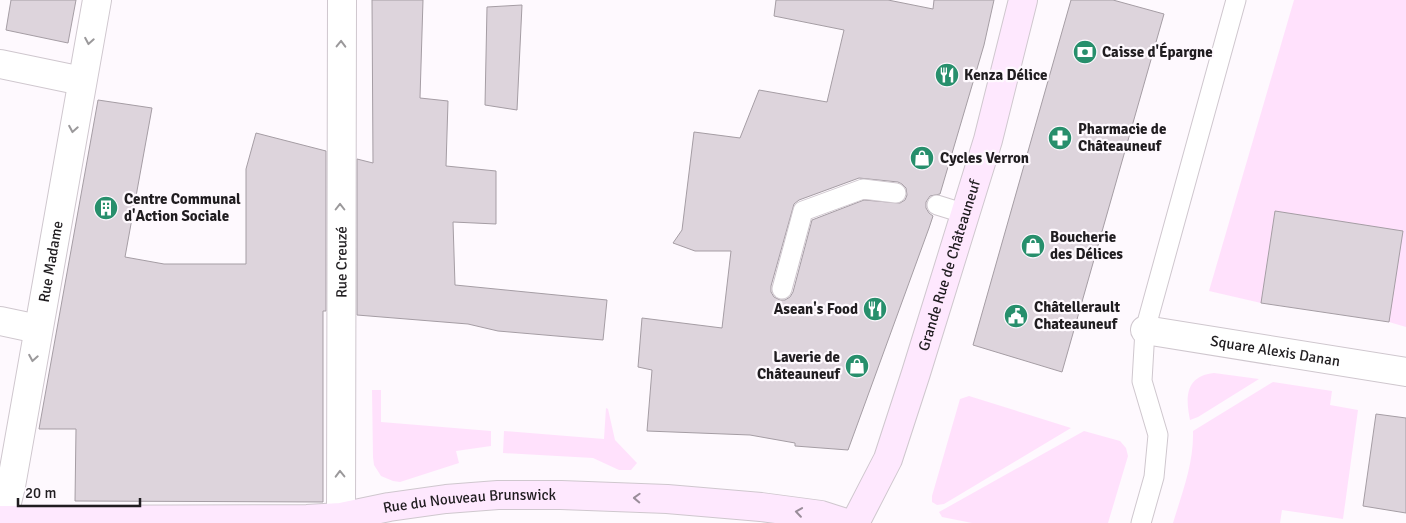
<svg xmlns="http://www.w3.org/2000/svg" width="1406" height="523" viewBox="0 0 1406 523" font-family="Signika,sans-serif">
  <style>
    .green { fill: #ffe1fc }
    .building { fill: #ddd4dc; stroke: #a59da4; fill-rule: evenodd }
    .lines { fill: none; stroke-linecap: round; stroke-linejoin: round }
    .lane-casing { stroke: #cfc7ce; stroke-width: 21 }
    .street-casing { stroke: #cfc7ce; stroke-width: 30 }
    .secondary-casing { stroke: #cfc7ce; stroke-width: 30 }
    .lane { stroke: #fff; stroke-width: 19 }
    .street { stroke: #fff; stroke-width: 28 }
    .secondary { stroke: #fee8fe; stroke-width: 28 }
    .oneway { stroke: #9b999b }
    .oneway2 { stroke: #9a8d9a }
    .labels { text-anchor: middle; stroke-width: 4.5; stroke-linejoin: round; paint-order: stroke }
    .poi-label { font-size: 15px; font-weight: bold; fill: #201d20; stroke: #fef9fe; text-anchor: start }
    .street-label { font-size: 15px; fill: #201d20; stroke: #fef9fe }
  </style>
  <rect width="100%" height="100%" fill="#fef9fe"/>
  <path class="green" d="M1294,0h112v327l-17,-5 13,-91 -127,-19 -14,91 -52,-12z
    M1214,373l45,6 -61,38 -8,3c-5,-24 -4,-44 24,-47z
    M1273,382l59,9 -2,14 28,5 -15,109 -61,-9 -2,13h-107c9,-30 21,-60 20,-92z
    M372,390h9v32l110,9v15l-35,5 3,12 -59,19 -7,-1 -12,-5 -7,-11 -1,-8z
    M969,396l102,32 -127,76 -7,1 -5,-3v-6l28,-97z
    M606,408l2,1 7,31 22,23 -6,7h-12l-26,-12 -90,-5 1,-22 100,8z
    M1084,431l36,10 6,7 2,8 -20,67h-136l-30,-6 -3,-5z"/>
  <path class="building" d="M11,0h65l-8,43 -62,-13z
    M372,0h51l-3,98 28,3 -2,65 50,5v53l-43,-2 2,63 152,15 -4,40 -105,-9 -30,-7 -111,-9v-156l16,4z
    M776,0h112l45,9 1,-9h60l-10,45 -44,149 -10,2 -4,6v6l3,5 4,3 -4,12 -81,222 -53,-4v-3l-45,-8 -103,-4 5,-61 -14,-3 4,-49 80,10 9,-77h-36l-22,-8 9,-13 12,-98 46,6 19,-48 68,12 17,-72 -70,-14zM859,178l39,4 4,2 4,4 1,7 -2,5 -5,3 -36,-3 -52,20 -19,72 -3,5 -5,3h-5l-6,-3 -3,-5v-6l23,-82 5,-4z
    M1071,0h42l51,14 -102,358 -89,-27z
    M522,5l-5,105 -32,-5 2,-98z
    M98,100l54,8 -27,149 39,7h82v-95l10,-36 70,18v160h-3v191l-248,-1 1,-72h-37z
    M1275,211l128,20 -14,91 -128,-19z
    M1376,414l30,4v95l-43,-7z"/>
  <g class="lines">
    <g class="lane-casing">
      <path id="lane" d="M937,205l29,9
        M782,289l21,-78 60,-22 33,4
        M1141,523l13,-46 4,-42 -16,-54 3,-51 91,-330"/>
    </g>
    <g class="street-casing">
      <g id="street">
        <path d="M0,64l82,17"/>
        <path d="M0,321l38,8"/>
        <path id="s1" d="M1145,330l261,42"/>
        <path id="s2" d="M2,523l9,-37 86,-486"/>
        <path id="s3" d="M341,523l1,-523"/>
      </g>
    </g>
    <g class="secondary-casing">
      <g id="secondary">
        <path id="s4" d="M0,520l307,-1 34,-2 48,-10 57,-8 52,-4h63l106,4 94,8 60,8 25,8"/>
        <path id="s5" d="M855,523l33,-64 28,-86 72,-233 35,-140"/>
      </g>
    </g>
    <use href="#lane" class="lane"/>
    <use href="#street" class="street"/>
    <use href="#secondary" class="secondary"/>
  </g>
  <defs><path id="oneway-chevron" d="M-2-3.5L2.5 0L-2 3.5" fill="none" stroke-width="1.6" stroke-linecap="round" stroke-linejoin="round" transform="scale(1.25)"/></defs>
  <g class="oneway">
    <use href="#oneway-chevron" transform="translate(89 41) rotate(100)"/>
    <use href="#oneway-chevron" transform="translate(341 44) rotate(-89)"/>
    <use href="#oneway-chevron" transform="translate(73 129) rotate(100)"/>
    <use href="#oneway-chevron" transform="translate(340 207) rotate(-90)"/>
    <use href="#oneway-chevron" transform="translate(33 358) rotate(100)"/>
    <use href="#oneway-chevron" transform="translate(340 474) rotate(-91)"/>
  </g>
  <g class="oneway2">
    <use href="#oneway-chevron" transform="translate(637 498) rotate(-178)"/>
    <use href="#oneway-chevron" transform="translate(799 512) rotate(-172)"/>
  </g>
  <defs>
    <g id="bank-disc" transform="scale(1.25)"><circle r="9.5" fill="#278f6c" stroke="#fef9fe"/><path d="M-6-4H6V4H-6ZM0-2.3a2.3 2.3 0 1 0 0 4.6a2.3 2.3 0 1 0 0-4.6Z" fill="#fff"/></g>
    <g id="restaurant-disc" transform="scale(1.25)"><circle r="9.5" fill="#278f6c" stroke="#fef9fe"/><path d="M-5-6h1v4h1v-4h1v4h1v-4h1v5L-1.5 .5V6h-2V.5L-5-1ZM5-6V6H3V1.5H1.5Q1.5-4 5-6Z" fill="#fff"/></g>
    <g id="pharmacy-disc" transform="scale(1.25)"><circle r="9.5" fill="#278f6c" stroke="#fef9fe"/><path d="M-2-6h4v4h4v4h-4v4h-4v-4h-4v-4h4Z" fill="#fff"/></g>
    <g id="shop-disc" transform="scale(1.25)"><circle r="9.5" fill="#278f6c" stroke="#fef9fe"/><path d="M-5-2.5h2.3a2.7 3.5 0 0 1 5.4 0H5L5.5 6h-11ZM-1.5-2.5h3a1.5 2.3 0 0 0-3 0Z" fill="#fff"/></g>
    <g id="building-disc" transform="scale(1.25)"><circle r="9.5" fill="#278f6c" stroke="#fef9fe"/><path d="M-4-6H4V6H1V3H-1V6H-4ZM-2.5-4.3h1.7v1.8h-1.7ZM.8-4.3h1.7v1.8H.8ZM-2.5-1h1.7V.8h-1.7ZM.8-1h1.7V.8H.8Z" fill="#fff"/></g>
    <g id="civic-disc" transform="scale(1.25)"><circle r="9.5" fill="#278f6c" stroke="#fef9fe"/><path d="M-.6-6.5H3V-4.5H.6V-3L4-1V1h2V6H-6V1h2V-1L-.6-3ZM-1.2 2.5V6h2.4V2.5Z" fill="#fff"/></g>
  </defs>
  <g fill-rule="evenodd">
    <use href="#bank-disc" x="1085" y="52"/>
    <use href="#restaurant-disc" x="947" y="75"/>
    <use href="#pharmacy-disc" x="1060" y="138"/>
    <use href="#shop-disc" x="922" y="158"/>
    <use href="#building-disc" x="106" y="208"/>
    <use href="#shop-disc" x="1033" y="246"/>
    <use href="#restaurant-disc" x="875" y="309"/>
    <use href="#civic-disc" x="1016" y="316"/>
    <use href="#shop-disc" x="857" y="366"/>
  </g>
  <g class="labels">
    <g class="poi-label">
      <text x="1102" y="57">Caisse d'Épargne</text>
      <text x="964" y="80">Kenza Délice</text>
      <text x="1078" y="134">Pharmacie de<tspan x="1078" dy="17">Châteauneuf</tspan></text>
      <text x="940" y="163">Cycles Verron</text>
      <text x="124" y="204">Centre Communal<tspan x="124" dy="17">d'Action Sociale</tspan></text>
      <text x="1050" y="242">Boucherie<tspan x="1050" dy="17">des Délices</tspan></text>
      <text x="1034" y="312">Châtellerault<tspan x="1034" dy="17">Chateauneuf</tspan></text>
      <text x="858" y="314" text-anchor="end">Asean's Food</text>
      <text x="840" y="362" text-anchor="end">Laverie de<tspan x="840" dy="17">Châteauneuf</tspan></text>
    </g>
    <g class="street-label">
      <text dy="5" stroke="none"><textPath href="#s2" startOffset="266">Rue Madame</textPath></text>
      <text dy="5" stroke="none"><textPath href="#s3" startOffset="261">Rue Creuzé</textPath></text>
      <text dy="5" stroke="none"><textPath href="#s5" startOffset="275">Grande Rue de Châteauneuf</textPath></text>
      <text dy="5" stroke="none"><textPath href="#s1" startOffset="132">Square Alexis Danan</textPath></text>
      <text dy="5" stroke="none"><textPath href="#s4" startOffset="471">Rue du Nouveau Brunswick</textPath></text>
    </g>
  </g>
  <path d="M18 498v8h122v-8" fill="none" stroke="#201d20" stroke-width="2.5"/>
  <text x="25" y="498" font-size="15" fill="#201d20" stroke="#fef9fe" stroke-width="4" paint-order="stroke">20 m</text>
</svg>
